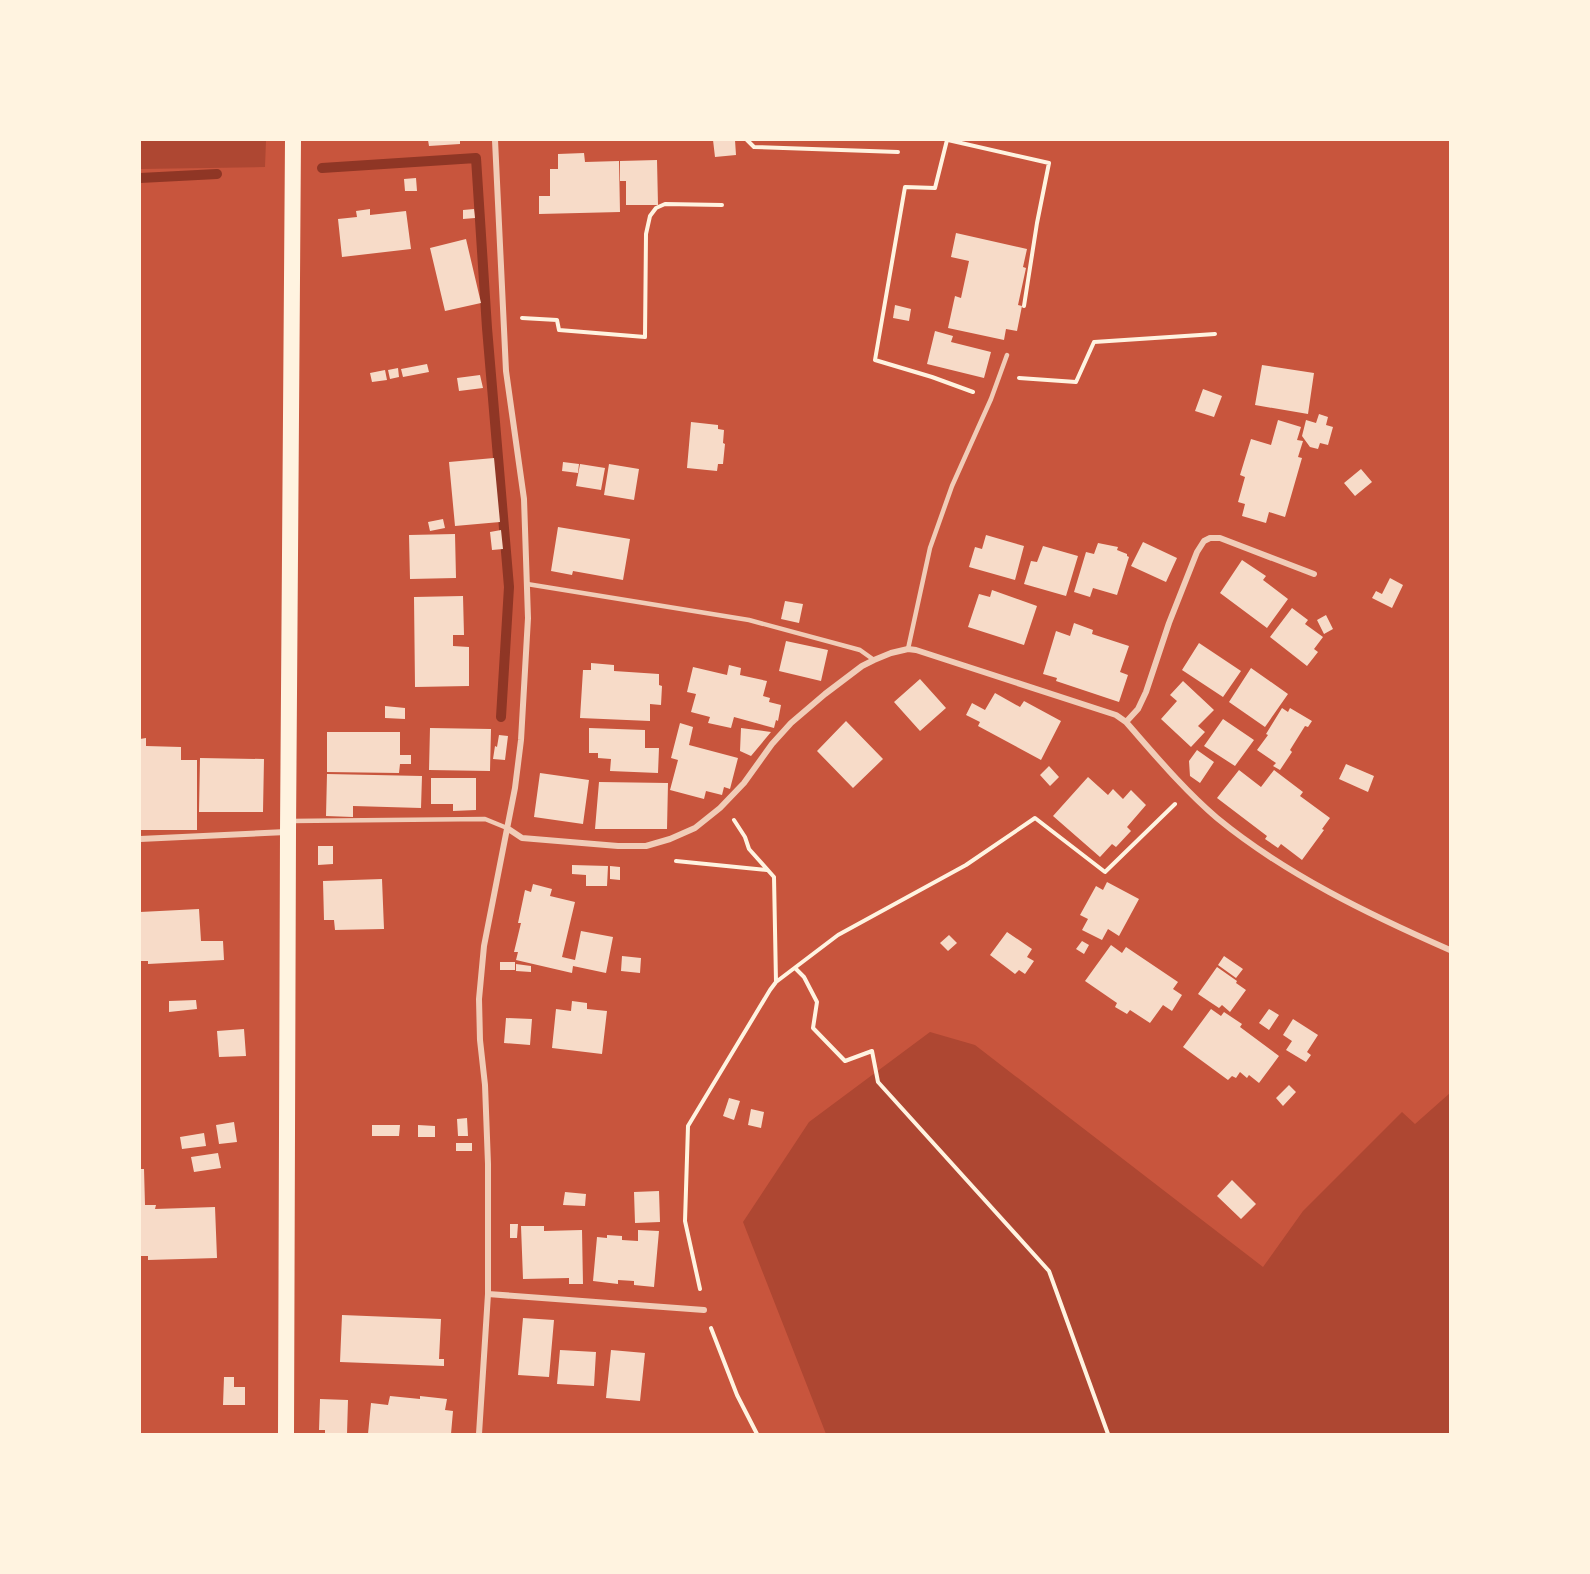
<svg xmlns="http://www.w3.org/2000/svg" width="1590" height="1574" viewBox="0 0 1590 1574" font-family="'Source Sans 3',sans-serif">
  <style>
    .green { fill: #ae4732 }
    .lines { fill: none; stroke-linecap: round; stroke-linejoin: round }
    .stream { stroke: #8f3625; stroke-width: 10 }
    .building { fill: #f7dbc8 }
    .path { stroke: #fff3e0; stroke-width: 4 }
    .service { stroke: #f1ccb7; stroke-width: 4.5 }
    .minor { stroke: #f1ccb7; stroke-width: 6 }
    .trunk { stroke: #fff3e0; stroke-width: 16 }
  </style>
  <rect width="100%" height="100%" fill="#c8553d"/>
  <path class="green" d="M140,140h126l-1,27 -125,2z
    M930,1032l45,13 288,222 40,-56 99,-99 13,12 35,-31v341h-624l-83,-212 66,-100z"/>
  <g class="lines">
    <path class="stream" d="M322,168l154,-10 11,170 22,259 -8,130
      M140,178l77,-4"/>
  </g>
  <path class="building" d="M428,140h32v4l-31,2z
    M713,140h22l1,15 -21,2z
    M584,153l1,9 34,-1 1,51 -81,2v-18h11v-27h8v-15z
    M657,160l1,45h-32v-24h-6v-20z
    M416,178l1,13h-12l-1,-12z
    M370,209v6l36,-4 5,38 -69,8 -4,-38 19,-2 -1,-6z
    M474,209l1,9 -12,1v-9z
    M956,233l71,16 -4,18 3,1 -8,37 4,1 -5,25 -11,-2 -2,11 -56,-12 7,-32 6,2 8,-37 -18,-4z
    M466,239l15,64 -36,8 -15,-63z
    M895,305l16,4 -2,12 -16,-3z
    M935,331l18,5 -2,6 40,10 -7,26 -57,-14z
    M427,364l2,8 -26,5 -2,-8z
    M1262,365l52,8 -6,41 -53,-9z
    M398,368l1,9 -9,2 -2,-9z
    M385,370l2,10 -15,2 -2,-9z
    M480,375l3,13 -24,3 -2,-13z
    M1203,389l19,7 -8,21 -19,-6z
    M1319,414l9,3 -2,8 7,2 -5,18 -8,-2 -2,6 -8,-2 -8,-11 4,-16 10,3z
    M1278,420l23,7 -4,13 6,1 -5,16 4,1 -17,59 -16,-5 -3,11 -24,-7 3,-12 -7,-2 7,-25 -5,-2 11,-36 20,6z
    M691,422l27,3v4l6,1 -1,13 2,1 -2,20h-5l-1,7 -30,-3z
    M494,458l6,64 -45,4 -6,-64z
    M563,462l16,2 -1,9 -16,-2z
    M580,464l25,4 -4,22 -25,-4z
    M609,464l30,5 -5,31 -30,-5z
    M1361,469l11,13 -17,14 -11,-13z
    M443,519l2,9 -15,3 -2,-9z
    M558,527l72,12 -7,41 -50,-9 -1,4 -21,-4z
    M501,530l2,19 -11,1 -2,-18z
    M455,534l1,44 -46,1 -1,-44z
    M986,535l38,11 -9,34 -46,-13 6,-20 7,2z
    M1143,542l34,16 -11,24 -35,-16z
    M1098,543l20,4 -1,3 10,4v2l2,1 -12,38 -24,-7 -3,9 -16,-5 12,-40 8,2z
    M1043,546l35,10 -12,40 -42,-12 7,-23 6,1z
    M1242,560l24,16 -3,4 25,19 -21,29 -47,-35z
    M1390,578l13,7 -11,23 -20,-10 4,-7 6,3z
    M992,590l45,16 -13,39 -56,-18 11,-33 11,3z
    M463,596l1,39h-11v11l16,1v39l-54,1 -1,-90z
    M785,601l18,3 -4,19 -18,-4z
    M1292,608l16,12 -3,4 18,13 -9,12 4,3 -11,14 -37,-29z
    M1326,615l7,14 -9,5 -7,-14z
    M1074,623l19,7 -1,4 37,12 -9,26 8,3 -9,27 -63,-21 1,-3 -14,-4 13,-43 14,5z
    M786,641l42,9 -7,31 -42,-10z
    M1199,643l42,28 -18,26 -41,-27z
    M591,663l23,2v6l45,3v11l3,1 -1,19 -11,-1v17l-70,-3 3,-48h8z
    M729,665l12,3 -1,7 27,6 -4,15 7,2 -1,4 12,3 -3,16 -2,-1 -2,8 -40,-11 -3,11 -23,-5 2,-6 -19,-5 5,-18 -9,-2 6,-25 34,8z
    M1251,668l37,26 -23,33 -36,-25z
    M920,679l26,29 -26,23 -26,-29z
    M1183,681l31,29 -16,16 7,6 -14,15 -30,-28 16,-18 -7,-6z
    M995,693l25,14 4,-6 37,20 -20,39 -63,-34 2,-4 -14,-7 6,-12 13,7z
    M385,706l20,2v11l-20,-1z
    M1282,708l6,4 2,-4 22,13 -4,6 -3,-1 -15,24 2,2 -12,18 -7,-4 3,-3 -19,-13 11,-15 -2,-1z
    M1223,719l31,21 -19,26 -31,-20z
    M846,721l37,38 -30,29 -36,-37z
    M680,723l13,4 -4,18 49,13 -8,31 -6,-2 -2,8 -16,-4 -2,8 -34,-9 8,-30 -7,-2z
    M430,728l61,1 -1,42 -61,-1z
    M589,728l56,2v18h14l-1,25 -48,-2 1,-12 -13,-1v-5h-9z
    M741,728l30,4 -20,24 -11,-5z
    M327,732h73v23h11v9h-11l-1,9 -72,-1z
    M499,735l9,1 -3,24 -12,-1 2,-13 2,1z
    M146,738v8l35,1v13h16v70h-57l1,-84h-1v-7z
    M1197,750l17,12 -14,21 -10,-7 -1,-15z
    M200,758l64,1 -1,53h-64z
    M1346,764l28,12 -6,16 -29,-13z
    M1049,766l10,11 -9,9 -10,-11z
    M1239,770l22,17 13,-17 29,22 -3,4 30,22 -8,11 2,1 -22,30 -21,-16 -3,4 -13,-9 2,-3 -50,-38z
    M540,773l49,7 -6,44 -49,-7z
    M327,774l95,2 -1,32 -68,-2v11l-27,-1z
    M1088,777l20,18 5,-6 10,10 8,-9 15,15 -19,22 4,4 -15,16 -4,-3 -12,13 -47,-41z
    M431,778h45v32l-23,1v-7h-22z
    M599,782l69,1 -1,46h-72z
    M318,846h15v18l-15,1z
    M572,865l36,1 -1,20h-21v-11l-14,-1z
    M610,866l10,1v13l-10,-1z
    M382,879l2,50 -49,1 -1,-10h-10l-1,-39z
    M1107,882l32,17 -20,37 -11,-7 -6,11 -20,-10 6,-11 -8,-4 16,-29 7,4z
    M533,884l19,5 -2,7 25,6 -13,55 13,3 6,-29 32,6 -7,36 -33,-7 -1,7 -56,-13 2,-8h-4l7,-29h-3l7,-33 6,2z
    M199,909l2,32h22l1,19 -76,4v-3h-8v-49z
    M1007,932l25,17 -5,8 7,4 -9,13 -6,-4 -4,4 -25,-19z
    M949,935l8,8 -9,8 -8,-8z
    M1082,941l7,4 -5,9 -8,-5z
    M1111,945l11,8 4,-6 52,35 -5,7 9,6 -10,16 -9,-6 -13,18 -20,-13 -3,4 -12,-7 2,-4 -32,-22z
    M622,956l19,2 -1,15 -19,-2z
    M1224,956l19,13 -7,9 -18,-13z
    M500,962h15v8h-15z
    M516,964l15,2v6l-15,-1z
    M1217,967l20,14 -1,2 10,7 -16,22 -8,-7 -3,3 -21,-14z
    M196,1000l1,9 -28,3v-11z
    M572,1001l15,2v6l20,2 -5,43 -50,-6 4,-39 15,2z
    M1211,1009l10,7 3,-4 18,12 -2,3 39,29 -20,27 -10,-8 -2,3 -7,-6 -4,6 -4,-2 -4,4 -45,-33z
    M1269,1009l10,6 -10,15 -10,-7z
    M506,1018l26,1 -2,26 -26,-2z
    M1293,1019l25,16 -11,17 4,3 -5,7 -20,-12 6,-9 -9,-6z
    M244,1029l2,27 -27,1 -2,-26z
    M1289,1085l7,7 -13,14 -7,-8z
    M729,1098l11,3 -6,19 -11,-4z
    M751,1109l13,3 -3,16 -13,-3z
    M467,1118l1,18h-10l-1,-17z
    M234,1122l3,20 -18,2 -3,-19z
    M372,1125h28l-1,11h-27z
    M418,1125l17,1v11h-17z
    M204,1133l2,13 -24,3 -2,-12z
    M456,1143h16v8h-16z
    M218,1153l3,15 -27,4 -3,-15z
    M140,1169h4l1,36h11l-1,4 60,-2 2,51 -69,2v-4h-8z
    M1232,1180l24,24 -15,15 -24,-23z
    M659,1191l1,31 -25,1 -1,-31z
    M565,1192l21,2 -1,12 -22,-1z
    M510,1224h8l-1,14h-7z
    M521,1226h23v5l38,-1 1,54h-14v-6l-46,1z
    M638,1230l21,1 -5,56 -20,-2v-4l-16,-1v4l-25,-3 4,-44 10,1v-3l15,1v4l16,1z
    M342,1315l99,4 -2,40h5v7l-104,-4z
    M523,1318l31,2 -5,57 -31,-2z
    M560,1350l36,2 -2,34 -37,-2z
    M611,1350l34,3 -5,48 -34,-3z
    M224,1377h10v10h11v18h-22z
    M390,1396l30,3v-3l27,3 -2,11 8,1 -2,23h-83l3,-31 17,2z
    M320,1399l28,1 -1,34h-22v-4h-6z"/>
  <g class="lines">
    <path class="path" d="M747,140l7,7 144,5
      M947,140l-12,48 -30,-1 -30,173 57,17 41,15
      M948,140l101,23 -12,60 -13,83
      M522,318l35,2 2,10 86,7 1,-103 4,-18 6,-8 9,-4 57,1
      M1019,378l57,4 18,-40 121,-8
      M734,820l11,17 4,12 25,28 2,105
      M676,861l91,9
      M795,968l9,9 13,25 -4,26 32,33 27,-10 6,31 171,189 59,163
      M700,1289l-15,-68 3,-95 82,-136 6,-8 62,-47 128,-70 69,-47 70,54 70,-68
      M711,1328l26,67 20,39"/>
    <path class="service" d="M527,584l222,36 111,30 14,10
      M908,649l22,-101 22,-62 39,-87 16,-44
      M291,821l194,-2 22,9"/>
    <path class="minor" d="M1126,722l12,-13 8,-17 23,-69 28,-71 7,-11 6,-3h10l94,36
      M507,828l15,10 96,8h28l24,-7 25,-11 25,-20 24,-25 28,-39 19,-21 34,-29 37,-28 12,-6 17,-7 17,-4 8,1 200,65 10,7c29,33 58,68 91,96 68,56 153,97 233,132
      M140,839l146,-7
      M488,1294l216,16
      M479,1434l9,-140v-130l-3,-79 -5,-45 -1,-41 5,-53 31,-158 6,-48 7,-122 -4,-119 -18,-128 -11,-231"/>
    <path class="trunk" d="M286,1434l2,-602 5,-692"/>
  </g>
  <rect width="1590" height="1574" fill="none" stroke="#fff3e0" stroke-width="282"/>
</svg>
